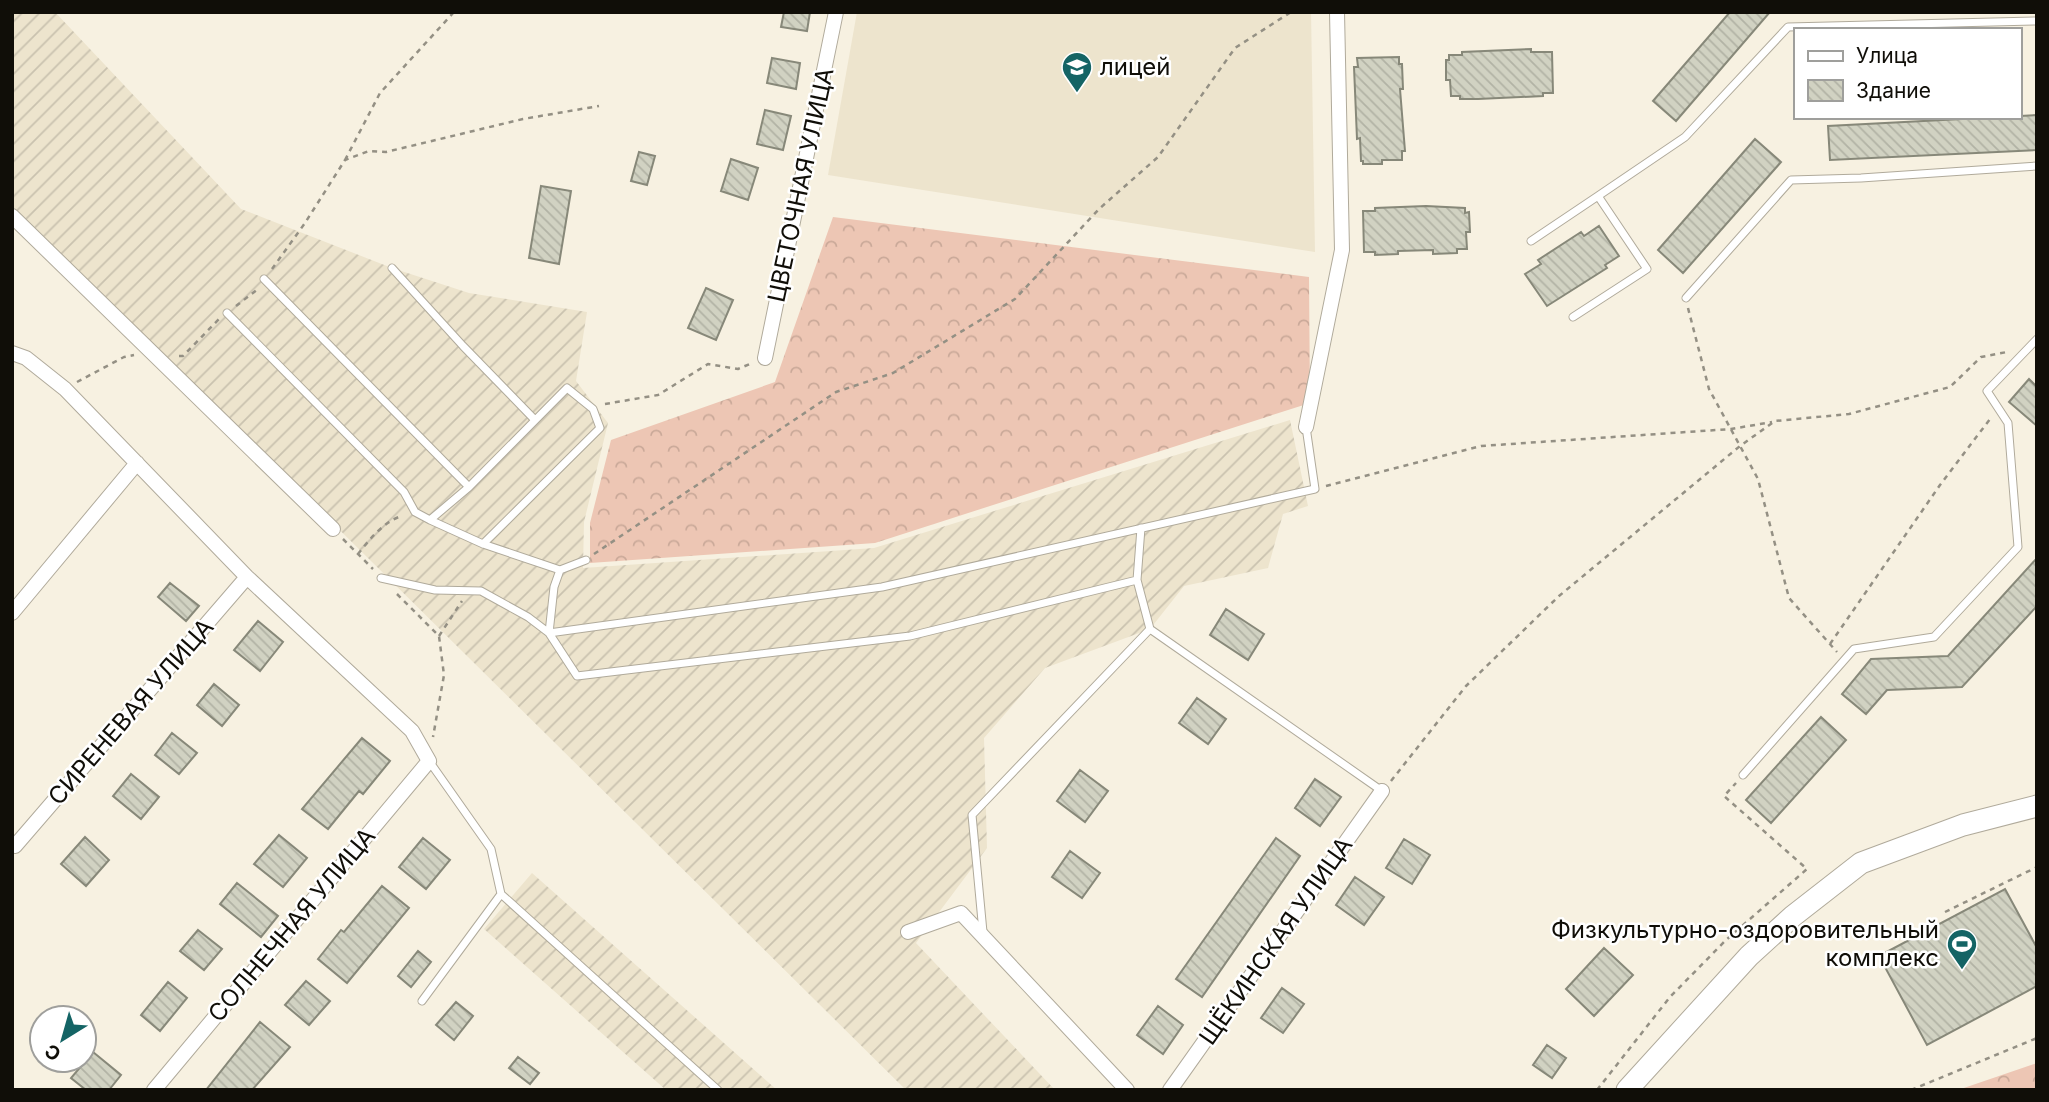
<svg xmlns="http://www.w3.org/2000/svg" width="2049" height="1102" viewBox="0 0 2049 1102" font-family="Inter,sans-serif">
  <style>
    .built { fill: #ede4cd }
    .industrial { fill: url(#industrial-furrows) }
    .forest { fill: url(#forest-crowns) }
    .building { fill: url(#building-back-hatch); stroke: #878879; stroke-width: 2 }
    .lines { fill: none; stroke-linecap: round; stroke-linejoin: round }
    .lane-casing { stroke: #b0aa9b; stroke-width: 9 }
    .street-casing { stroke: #b0aa9b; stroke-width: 16 }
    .secondary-casing { stroke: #b0aa9b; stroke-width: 23 }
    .path { stroke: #949084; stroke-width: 2.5; stroke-dasharray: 5 5; stroke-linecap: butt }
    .lane { stroke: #fff; stroke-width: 7 }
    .street { stroke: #fff; stroke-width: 14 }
    .secondary { stroke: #fff; stroke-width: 21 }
    .labels { text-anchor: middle; stroke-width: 5; stroke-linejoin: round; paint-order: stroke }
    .poi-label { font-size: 24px; fill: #100e08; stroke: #fff; text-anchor: start }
    .street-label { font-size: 24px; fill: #100e08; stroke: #fff }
  </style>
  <defs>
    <pattern id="industrial-furrows" width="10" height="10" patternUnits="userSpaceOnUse" patternTransform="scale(1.75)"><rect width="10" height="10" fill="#ede4cd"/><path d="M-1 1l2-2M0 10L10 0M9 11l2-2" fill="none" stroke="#cac2af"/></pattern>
    <pattern id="forest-crowns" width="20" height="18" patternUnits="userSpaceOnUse" patternTransform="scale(1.75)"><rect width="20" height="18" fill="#edc6b4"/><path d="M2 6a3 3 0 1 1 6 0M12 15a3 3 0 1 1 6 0" fill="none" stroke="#caa999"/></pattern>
    <pattern id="building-back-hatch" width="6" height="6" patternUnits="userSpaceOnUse" patternTransform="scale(1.75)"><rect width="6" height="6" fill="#d1d2c2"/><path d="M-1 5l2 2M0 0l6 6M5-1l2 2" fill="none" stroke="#b2b3a5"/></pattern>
  </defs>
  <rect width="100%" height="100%" fill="#f7f1e1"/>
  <path class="built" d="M857,12h454l4,240 -487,-77z"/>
  <path class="industrial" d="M12,12h43l186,197 151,59 77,25 118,19 -11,69 32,42 -24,99 -1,46 291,-20 416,-128 18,86 -25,8 -15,54 -84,18 -34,43 -105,39 -61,70 3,110 -71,95 139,147h-149l-894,-884z
    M532,873l245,217h-111l-182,-161z"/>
  <path class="forest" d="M833,217l476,60 1,126 -435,140 -285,20v-40l21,-83 164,-58z
    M2037,1063v27h-79z"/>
  <path class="building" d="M784,12h26l-3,19 -26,-4z
    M1730,12h40l-94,109 -23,-20z
    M1531,49v3h21l1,41h-10v3l-65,3h-18v-3h-9l-1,-16h-4v-20h3v-5h13v-3z
    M1399,57v7h3l1,25h-3l5,62h-3v9h-20v4h-19v-3h-2l-1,-23 -3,1 -3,-72h4l-1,-9z
    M772,58l28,5 -4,26 -29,-6z
    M765,110l26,6 -8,34 -26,-6z
    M2037,115v35l-207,10 -2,-34z
    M1755,139l26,23 -98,111 -25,-23z
    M639,152l16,4 -8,29 -16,-4z
    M731,159l27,9 -10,32 -27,-9z
    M541,186l30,5 -12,73 -30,-6z
    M1426,206l39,2v5l4,-1 1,20h-4l1,17h-10v4l-24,1v-4l-35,1v3l-23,1v-3h-11l-1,-41h12v-3z
    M1599,226l20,30 -14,9 2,3 -60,38 -22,-32 16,-10 -3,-4 43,-28 3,4z
    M706,288l27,12 -17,40 -28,-12z
    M2029,379l8,8v39l-28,-24z
    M2037,558v48l-75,81 -75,3 -21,24 -24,-20 29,-35 77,-3z
    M170,583l29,23 -13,15 -28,-24z
    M1226,609l38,25 -16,26 -38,-25z
    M258,621l25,21 -23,29 -26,-21z
    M214,684l25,21 -17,21 -25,-21z
    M1197,698l29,21 -18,25 -29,-21z
    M1821,717l25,23 -75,83 -25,-23z
    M172,733l25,20 -18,21 -24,-19z
    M362,738l28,23 -27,33 -4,-3 -31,38 -26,-20z
    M1080,770l28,21 -23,31 -28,-21z
    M131,774l28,23 -18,22 -28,-23z
    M1315,779l26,18 -21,29 -25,-18z
    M279,835l28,23 -24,29 -29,-23z
    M85,837l24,23 -23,26 -25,-22z
    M423,838l27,22 -24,29 -27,-22z
    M1276,838l24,18 -98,141 -26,-18z
    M1404,839l26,16 -18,29 -26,-16z
    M1070,851l30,22 -18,25 -30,-21z
    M1355,877l29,20 -20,28 -28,-20z
    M237,883l41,33 -17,21 -41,-33z
    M382,886l27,22 -62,75 -29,-24 23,-29 3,2z
    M2005,889l32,59v38l-110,59 -48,-89z
    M198,930l24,19 -18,21 -24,-19z
    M1604,948l29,27 -39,41 -28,-27z
    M418,951l13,11 -20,25 -13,-11z
    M306,981l24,20 -21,24 -24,-20z
    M168,982l19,16 -27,33 -19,-16z
    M1282,988l22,16 -21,29 -22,-15z
    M456,1002l17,14 -19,24 -18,-15z
    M1158,1006l25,19 -20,29 -26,-19z
    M260,1022l30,25 -38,43h-46z
    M1547,1045l19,13 -14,20 -19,-13z
    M93,1052l28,23 -12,15h-23l-15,-12z
    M518,1057l21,16 -9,11 -21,-16z"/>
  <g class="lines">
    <g class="lane-casing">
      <path id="lane" d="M1598,196l87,-59 103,-110 249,-6
        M1531,241l67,-45 49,73 -74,48
        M392,268l71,78 72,74
        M264,279l205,208
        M1686,298l105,-118 70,-2 176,-12
        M227,313l177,179 11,20 15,8 39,-33 98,-99 26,21 7,19 -117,116
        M430,520l53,24 77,26
        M1141,528l-4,52 -227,56 -333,40 -28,-43 333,-46 433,-98 -9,-62
        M381,578l54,12 46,1 47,26 21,16 5,-46 6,-17 26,-10
        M1150,629l232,162
        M429,761l62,88 10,45 217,196
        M1743,775l111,-126 80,-12 84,-90 -10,-124 -21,-32 50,-52
        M983,932l-11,-117 178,-186 -13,-49
        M422,1001l79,-107"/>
    </g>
    <g class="street-casing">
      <path id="street" d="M12,216l321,313
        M12,353l14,5 39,31 182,188 165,154 17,30 -275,329
        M765,358l71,-346
        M1306,427l36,-177 -5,-238
        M12,613l125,-150
        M15,846l232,-269
        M908,932l53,-19 166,177
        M1170,1090l212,-299"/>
    </g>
    <g class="secondary-casing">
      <path id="secondary" d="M1627,1090l122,-134 44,-40 68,-53 102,-38 74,-19"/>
    </g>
    <path class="path" d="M345,160l35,-67 74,-81
      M272,269l33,-46 40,-63 24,-9 17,1 137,-33 76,-13
      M236,306l22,-17
      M1688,308l21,81 49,90 31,119 48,54
      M179,356h4l36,-37
      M77,382l47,-25 10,-2
      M605,404l53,-9 50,-31 30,5 14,-6
      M1326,486l155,-40 250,-17 41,-7
      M343,539l30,30
      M358,554c11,-14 26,-33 44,-38
      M594,554l242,-162 57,-19 122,-74 84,-90 59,-52 77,-109 56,-36
      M397,594l42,42 5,39 -11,62
      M439,636l23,-35
      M1830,644l110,-159 50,-66
      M1391,781l75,-95 93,-90 181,-150 35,-25 74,-7 101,-27 31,-30 26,-5
      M1945,912l92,-45
      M1597,1090l73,-93 56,-57 81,-71 -83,-73 12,-13
      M1911,1090l126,-52"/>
    <use href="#lane" class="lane"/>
    <use href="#street" class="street"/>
    <use href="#secondary" class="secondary"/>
  </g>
  <defs>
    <g id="school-pin" transform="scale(1.575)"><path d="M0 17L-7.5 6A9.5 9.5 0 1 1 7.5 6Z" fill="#146465" stroke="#fff"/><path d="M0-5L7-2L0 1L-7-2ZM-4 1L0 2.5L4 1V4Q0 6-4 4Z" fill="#fff"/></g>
    <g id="stadium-pin" transform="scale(1.575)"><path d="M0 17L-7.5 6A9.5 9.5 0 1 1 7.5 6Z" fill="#146465" stroke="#fff"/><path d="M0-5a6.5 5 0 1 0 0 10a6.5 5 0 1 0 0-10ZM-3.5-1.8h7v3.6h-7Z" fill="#fff"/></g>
  </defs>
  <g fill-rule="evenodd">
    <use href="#school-pin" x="1077" y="67"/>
    <use href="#stadium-pin" x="1962" y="944"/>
  </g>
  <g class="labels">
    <g class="poi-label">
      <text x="1100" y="75">лицей</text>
      <text x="1939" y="938" text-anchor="end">Физкультурно-оздоровительный<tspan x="1939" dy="28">комплекс</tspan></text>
    </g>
    <g class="street-label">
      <text transform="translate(801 185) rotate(-78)" y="8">ЦВЕТОЧНАЯ УЛИЦА</text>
      <text transform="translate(131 712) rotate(-49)" y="8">СИРЕНЕВАЯ УЛИЦА</text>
      <text transform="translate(292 925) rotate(-50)" y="8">СОЛНЕЧНАЯ УЛИЦА</text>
      <text transform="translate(1276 941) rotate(-55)" y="8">ЩЁКИНСКАЯ УЛИЦА</text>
    </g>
  </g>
  <rect width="2049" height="1102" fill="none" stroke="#100e08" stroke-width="28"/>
  <rect x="1794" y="28" width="228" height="91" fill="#ffffff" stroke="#9f9f9c" stroke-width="2"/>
  <rect x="1808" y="51" width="35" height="10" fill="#ffffff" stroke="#9f9f9c" stroke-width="2"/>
  <text x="1856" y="63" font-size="21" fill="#100e08">Улица</text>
  <rect x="1808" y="80" width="35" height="21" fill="url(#building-back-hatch)" stroke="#9f9f9c" stroke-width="2"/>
  <text x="1856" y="98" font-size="21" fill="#100e08">Здание</text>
  <g transform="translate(63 1039) rotate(217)"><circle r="33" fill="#ffffff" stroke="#9f9f9c" stroke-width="2"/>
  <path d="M0-5L12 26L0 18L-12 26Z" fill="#146465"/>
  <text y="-10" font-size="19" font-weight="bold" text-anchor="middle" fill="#100e08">С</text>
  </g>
</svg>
